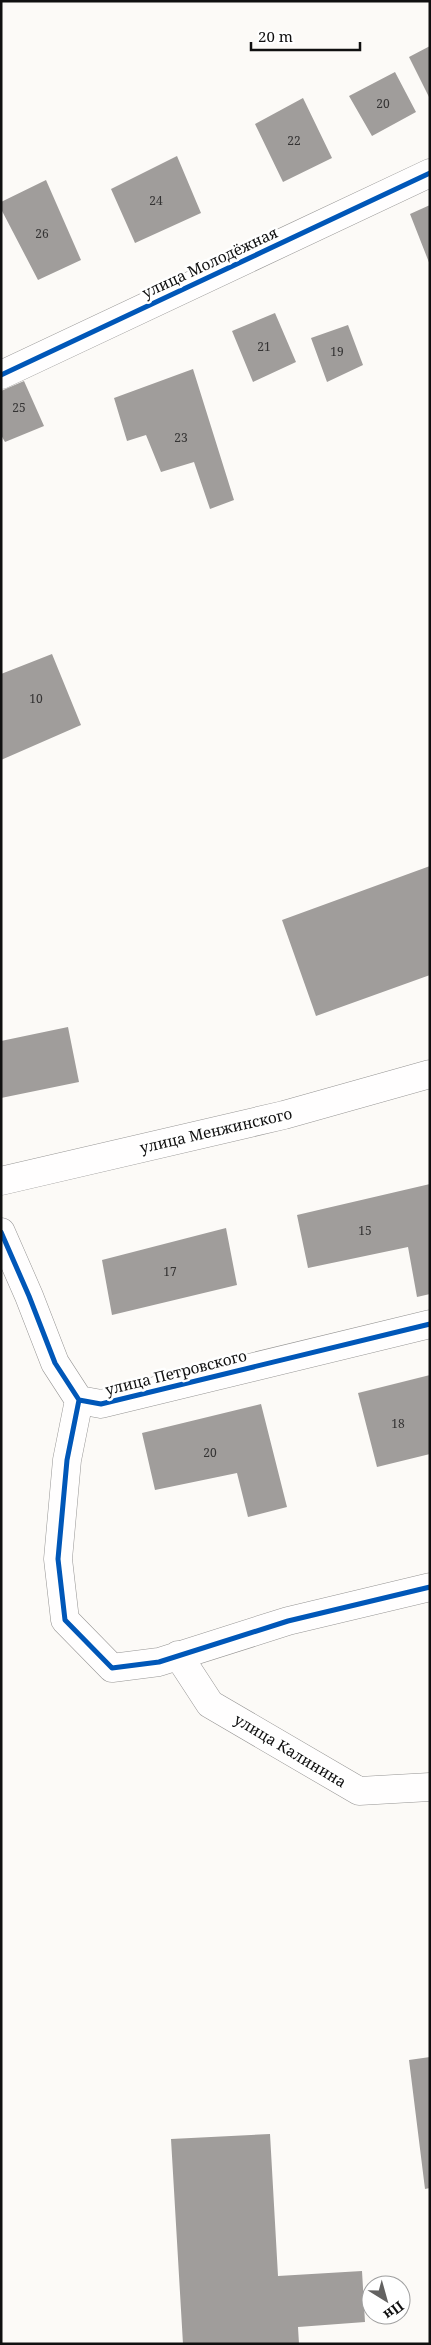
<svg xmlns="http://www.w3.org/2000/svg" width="431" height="2345" viewBox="0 0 431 2345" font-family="'Noto Serif',serif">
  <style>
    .building { fill: #a09d9b }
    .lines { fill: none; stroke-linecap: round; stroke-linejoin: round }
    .minor-casing { stroke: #969594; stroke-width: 29 }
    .minor { stroke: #fffefe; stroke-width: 28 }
    .cycleway-casing { stroke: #fff; stroke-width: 8 }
    .cycleway { stroke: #0057b8; stroke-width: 5 }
    .labels { text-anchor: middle; stroke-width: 5; stroke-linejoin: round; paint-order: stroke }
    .number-label { font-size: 12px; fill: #343333 }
    .street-label { font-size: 15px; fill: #101010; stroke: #fff }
  </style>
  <rect width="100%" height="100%" fill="#fcfaf7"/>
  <path class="building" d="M430,46v53l-21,-42z
    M395,72l21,40 -44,24 -23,-40z
    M303,98l29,60 -49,24 -28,-58z
    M177,156l24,57 -66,30 -24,-54z
    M46,180l35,80 -43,20 -37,-71v-7z
    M430,205v60l-20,-51z
    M275,313l21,49 -43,20 -21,-51z
    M348,325l15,40 -36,17 -16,-44z
    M193,369l41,131 -24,9 -16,-47 -33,10 -15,-37 -19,6 -13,-43z
    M24,381l20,45 -39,16 -4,-7v-44z
    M52,654l29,71 -80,35v-86z
    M430,866v109l-114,41 -34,-96z
    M68,1027l11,55 -78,16v-57z
    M430,1184v110l-13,3 -9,-50 -100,21 -11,-53z
    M226,1228l11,57 -125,30 -10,-55z
    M430,1375v79l-53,13 -19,-74z
    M261,1404l26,103 -39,10 -11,-44 -82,17 -13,-57z
    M430,2057v131l-5,1 -16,-129z
    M270,2134l8,142 84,-5 3,51 -67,5 1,17h-116l-12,-205z"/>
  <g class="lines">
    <g class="minor-casing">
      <path id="minor" d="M1,375l429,-202
        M1,1181l283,-66 146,-41
        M1,1232l28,64 26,67 24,37 22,4 329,-80
        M79,1400l-12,60 -9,99 7,61 47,48 47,-6 129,-41 142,-34
        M178,1655l32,49 149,87 71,-4"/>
    </g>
    <use href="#minor" class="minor"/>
    <g class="cycleway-casing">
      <path id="cycleway" d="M1,375l429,-202
        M1,1232l28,64 26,67 24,37 22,4 329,-80
        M79,1400l-12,60 -9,99 7,61 47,48 47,-6 129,-41 142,-34"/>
    </g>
    <use href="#cycleway" class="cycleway"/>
  </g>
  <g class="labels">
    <g class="number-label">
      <text x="383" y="108">20</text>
      <text x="294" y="145">22</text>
      <text x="156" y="205">24</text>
      <text x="42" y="238">26</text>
      <text x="264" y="351">21</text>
      <text x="337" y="356">19</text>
      <text x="19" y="412">25</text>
      <text x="181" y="442">23</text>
      <text x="36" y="703">10</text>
      <text x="365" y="1235">15</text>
      <text x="170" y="1276">17</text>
      <text x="398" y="1428">18</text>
      <text x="210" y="1457">20</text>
    </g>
    <g class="street-label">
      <text transform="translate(210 263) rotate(-25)" y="5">улица Молодёжная</text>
      <text transform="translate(216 1131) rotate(-13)" y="5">улица Менжинского</text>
      <text transform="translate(176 1373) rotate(-14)" y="5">улица Петровского</text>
      <text transform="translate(290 1751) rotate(31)" y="5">улица Калинина</text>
    </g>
  </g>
  <rect width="431" height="2345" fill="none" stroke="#101010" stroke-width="5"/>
  <g transform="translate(386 2300) rotate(143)"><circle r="24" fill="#ffffff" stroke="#9f9f9f"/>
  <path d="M0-4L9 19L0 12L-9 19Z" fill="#636261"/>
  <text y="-8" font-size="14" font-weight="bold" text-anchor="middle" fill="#101010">Пн</text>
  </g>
  <path d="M251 42v8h109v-8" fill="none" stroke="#101010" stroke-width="2.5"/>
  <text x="258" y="42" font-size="15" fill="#101010" stroke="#ffffff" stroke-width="4" paint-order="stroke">20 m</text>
</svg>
